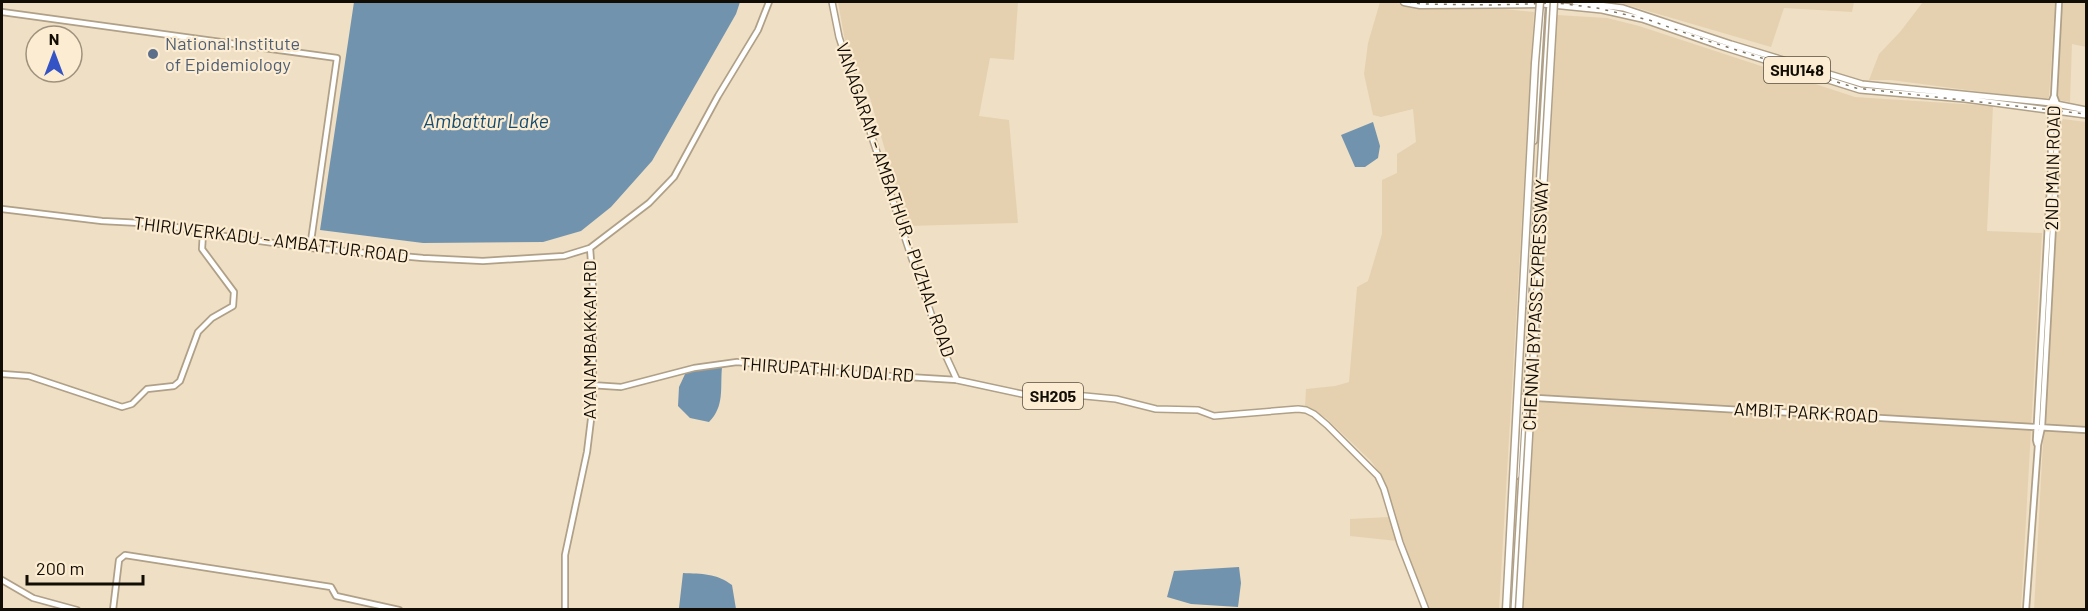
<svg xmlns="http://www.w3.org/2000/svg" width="2088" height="611" viewBox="0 0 2088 611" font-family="Barlow,sans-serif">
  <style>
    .built { fill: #e5d1b0 }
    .water { fill: #7293ad }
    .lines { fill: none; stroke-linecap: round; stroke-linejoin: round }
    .secondary-casing { stroke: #afa087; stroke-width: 8 }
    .primary-casing { stroke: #afa087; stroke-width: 8 }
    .highway-casing { stroke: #afa087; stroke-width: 9 }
    .secondary { stroke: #fff; stroke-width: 4.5 }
    .primary { stroke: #fff; stroke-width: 5 }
    .highway { stroke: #fff; stroke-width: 6 }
    .rail { stroke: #817665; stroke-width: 1.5; stroke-dasharray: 3 6; stroke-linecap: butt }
    .highway-bridge-casing { stroke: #afa087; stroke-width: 9; stroke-linecap: butt }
    .highway-bridge { stroke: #fff; stroke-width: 6 }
    .service-dot { fill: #5c6f8a; stroke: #fcecd1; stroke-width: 2 }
    .labels { text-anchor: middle; stroke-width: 4.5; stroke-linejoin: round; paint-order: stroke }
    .shield { fill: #fcecd1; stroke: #584f42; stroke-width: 1.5 }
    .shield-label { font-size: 16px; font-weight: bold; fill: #110c04 }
    .service-label { font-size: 18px; fill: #4e5e75; stroke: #fcecd1; text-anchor: start }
    .street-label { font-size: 18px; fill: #110c04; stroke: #fcecd1 }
    .water-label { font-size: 20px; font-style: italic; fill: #144b70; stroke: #fcecd1 }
  </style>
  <rect width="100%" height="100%" fill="#efdfc4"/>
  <path class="built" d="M838,2h180l-4,58 -24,-2 -11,58 30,4 9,103 -111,3 -37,-128 -25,-57z
    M1380,2h13l23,6 88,1 30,3 -35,597h-69l-14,-30 -34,-103 -11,-15 -45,-43 -21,-12 1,-17 29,-3 14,-4 8,-95 11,-6 14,-47v-54l15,-7v-19l19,-12 -3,-33 -32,8 -8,-2 -9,-41 4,-31z
    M1617,2h237l-2,10 -68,-4 -13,39z
    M1923,2h132l-6,95 -5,3 -153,-20h-22l10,-26 21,-22z
    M2063,2h23v45l-14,-3 -2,58 -11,-2 -4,-8 5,-79z
    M1557,15l50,3 32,8 216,71 138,9 -6,125 55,2 -21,376 -499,1 26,-417z
    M2063,119l23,3v487l-52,1 26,-484z
    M1389,517l8,24 -47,-5v-17z"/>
  <path class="water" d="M354,2h386l-4,12 -84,147 -41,46 -30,24 -38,11 -120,1 -103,-13z
    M1373,122l7,24 -2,12 -13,9h-10l-14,-32z
    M722,367c-2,21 3,39 -13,55l-19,-4 -12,-12 1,-19 7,-15 13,-3z
    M1239,567l2,16 -3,24 -47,-3 -24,-7 7,-26z
    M683,573c19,1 33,0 49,12l4,24 -57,-1z"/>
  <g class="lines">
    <g class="secondary-casing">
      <path id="secondary" d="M2,12l335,46 -27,190
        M2,209l100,12 58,3 57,11 93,13 113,10 60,3 81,-5 26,-8 59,-45 25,-26 44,-81 40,-66 11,-28
        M2,374l27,2 93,31 10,-3 15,-15 27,-3 6,-5 18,-49 14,-14 21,-12 1,-14 -32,-43 1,-16
        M591,385l30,2 73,-19 43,-6 122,12 98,6
        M1520,397l566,33
        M2037,444l-1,-4 15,-270v-67l3,-7 5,-94
        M2,580l31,18 44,12
        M113,610l6,-50 6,-5 206,32 5,9 63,14
        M565,610v-55l22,-103 6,-49v-115l-3,-40
        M2026,610l12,-165 4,-18 14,-256 1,-67 -3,-8"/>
    </g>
    <g class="primary-casing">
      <path id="primary" d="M832,2l7,35 72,219 34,98 12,26 65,14 63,2 31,3 40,10 42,1 16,6 84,-7 8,1 8,4 13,11 51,51 6,13 16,54 26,67
        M1575,2l48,6 108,36 131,40 189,19 35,7
        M1542,4l60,6 40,9 75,26 143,45 105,9 121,16
        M1534,141l8,-132
        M1525,305l6,-122
        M1516,476l4,-78
        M1514,610l36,-608"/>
    </g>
    <g class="highway-casing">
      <path id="highway" d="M1404,2l16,3 122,-1"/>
    </g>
    <use href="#secondary" class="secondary"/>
    <use href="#primary" class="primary"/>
    <use href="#highway" class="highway"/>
    <path class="rail" d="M1408,2l14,2 71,1 64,-2 40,5 52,12 56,20 151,48 230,26"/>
    <g class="highway-bridge-casing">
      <path id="highway-bridge" d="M1506,610l29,-547 5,-61
        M1519,610l35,-608"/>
    </g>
    <use href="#highway-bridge" class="highway-bridge"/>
  </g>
  <circle class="service-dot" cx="153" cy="54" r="6"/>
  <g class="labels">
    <g class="shield">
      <rect x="1764" y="57" width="66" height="26" rx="4.5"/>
      <rect x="1023" y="383" width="60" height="26" rx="4.5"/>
    </g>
    <g class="shield-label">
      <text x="1797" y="76">SHU148</text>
      <text x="1053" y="402">SH205</text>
    </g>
    <g class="service-label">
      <text x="165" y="50">National Institute<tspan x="165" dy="21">of Epidemiology</tspan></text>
    </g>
    <g class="street-label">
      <text transform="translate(2053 168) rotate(-89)" y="6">2ND MAIN ROAD</text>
      <text transform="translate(895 200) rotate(71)" y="6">VANAGARAM - AMBATHUR - PUZHAL ROAD</text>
      <text transform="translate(271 240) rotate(7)" y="6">THIRUVERKADU - AMBATTUR ROAD</text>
      <text transform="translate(1536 305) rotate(-87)" y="6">CHENNAI BYPASS EXPRESSWAY</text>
      <text transform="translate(590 340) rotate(-90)" y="6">AYANAMBAKKAM RD</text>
      <text transform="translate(827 370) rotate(4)" y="6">THIRUPATHI KUDAI RD</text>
      <text transform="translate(1806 413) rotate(3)" y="6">AMBIT PARK ROAD</text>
    </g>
    <g class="water-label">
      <text x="486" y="128">Ambattur Lake</text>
    </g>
  </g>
  <rect width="2088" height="611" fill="none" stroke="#110c04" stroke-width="6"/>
  <g transform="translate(54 54)"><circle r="28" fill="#fcecd1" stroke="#9e927f" stroke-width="1.5"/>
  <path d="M0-4.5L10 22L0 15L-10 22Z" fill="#3453c4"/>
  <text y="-9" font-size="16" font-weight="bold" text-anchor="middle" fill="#110c04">N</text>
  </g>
  <path d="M27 575v9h116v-9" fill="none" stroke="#110c04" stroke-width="3"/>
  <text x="36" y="575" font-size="18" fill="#110c04" stroke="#fcecd1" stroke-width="4.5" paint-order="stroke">200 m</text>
</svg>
